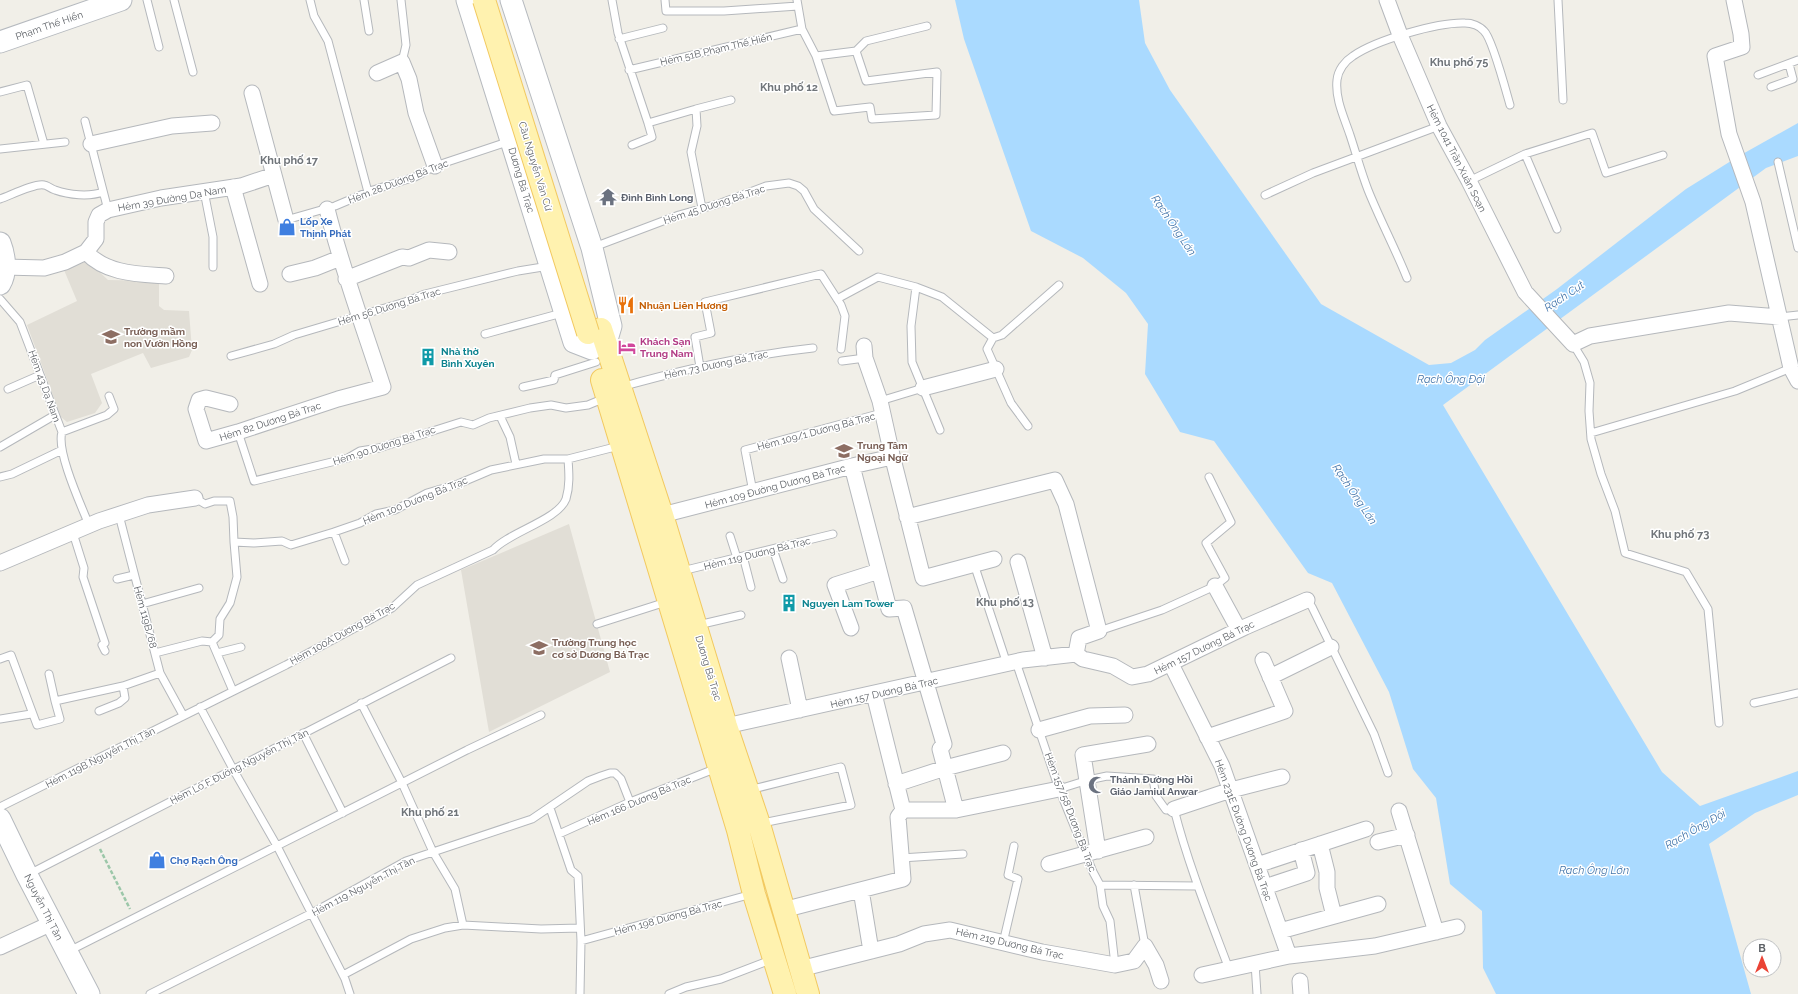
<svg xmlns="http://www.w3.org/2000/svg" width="1798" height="994" viewBox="0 0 1798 994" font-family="Raleway,sans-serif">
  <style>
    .education { fill: #e1ded6 }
    .water { fill: #aadaff }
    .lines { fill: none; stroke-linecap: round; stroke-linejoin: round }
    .lane-casing { stroke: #b5b8bc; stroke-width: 9 }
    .street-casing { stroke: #b5b8bc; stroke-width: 17 }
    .secondary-casing { stroke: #b6babf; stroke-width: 23 }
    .primary-casing { stroke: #f2c960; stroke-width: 24 }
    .path { stroke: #9cc7a9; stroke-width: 2.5; stroke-dasharray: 4 2; stroke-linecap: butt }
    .lane { stroke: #fff; stroke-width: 7 }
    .street { stroke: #fff; stroke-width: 15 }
    .secondary { stroke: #fff; stroke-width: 21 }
    .primary { stroke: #fff2af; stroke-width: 22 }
    .primary-bridge-casing { stroke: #f2c960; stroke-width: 24; stroke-linecap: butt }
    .primary-bridge { stroke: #fff2af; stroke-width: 22 }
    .labels { text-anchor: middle; stroke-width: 3; stroke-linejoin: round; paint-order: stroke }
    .street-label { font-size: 10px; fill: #5f6368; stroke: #fff }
    .worship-label { font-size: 10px; font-weight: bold; fill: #5b616d; stroke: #fff; text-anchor: start }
    .shop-label { font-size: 10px; font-weight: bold; fill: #366cbe; stroke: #fff; text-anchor: start }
    .food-label { font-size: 10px; font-weight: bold; fill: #c56008; stroke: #fff; text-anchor: start }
    .education-label { font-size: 10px; font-weight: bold; fill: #785e54; stroke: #fff; text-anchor: start }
    .hotel-label { font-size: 10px; font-weight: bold; fill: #b23c85; stroke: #fff; text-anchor: start }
    .culture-label { font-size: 10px; font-weight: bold; fill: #0d838f; stroke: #fff; text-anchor: start }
    .neighbourhood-label { font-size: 11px; font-weight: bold; fill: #70757a; stroke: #fff }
    .water-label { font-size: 11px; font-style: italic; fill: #4174aa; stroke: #fff }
  </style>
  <rect width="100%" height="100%" fill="#f1efe8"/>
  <path class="education" d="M88,261l20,19 51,1v25l5,4 25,1 3,39 -3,7 -38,11 -8,-15 -52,21 11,29 -7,10 -28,9 -6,-5 -34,-92 50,-24 -13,-31z
    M569,524l41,148 -121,60 -28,-162z"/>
  <path class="water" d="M955,0h184l6,43 25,47 151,214 108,61 22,-2 24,-13 10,-10 72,-51 129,-100 53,-33 59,-33v33l-32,12 -323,237 219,367 38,34 98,-35v24l-43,18 -46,31 42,150h-255l-13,-26 -1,-57 -32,-27 -14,-86 -23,-29 -24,-77 -57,-109 -24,-10 -94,-132 -34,-9 -35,-58 3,-50 -22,-31 -43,-35 -52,-27 -67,-192z"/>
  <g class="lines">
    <g class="lane-casing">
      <path id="lane" d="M147,0l12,47
        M174,0l19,72
        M310,0l4,16 14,25 40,151
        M364,0l5,31
        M401,0l5,45 -4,17
        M612,0l6,33 30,90 48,-14 1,17 -6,26 11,56
        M665,0l1,11h58l74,-5
        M797,0l5,29 14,27 18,55 36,-4 2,12 64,-4 1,-43 -71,9 -10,-30 -40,5
        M1558,0l5,100
        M619,39l44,-11
        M856,51l10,-10 61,-15
        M629,70l173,-41
        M1758,75l40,-15
        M1771,87l22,-8 -4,-15
        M0,92l27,-7 17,59
        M696,109l35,-9
        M85,121l23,89
        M632,145l20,-8 -4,-14
        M0,149l65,-7
        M1525,154l32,75
        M1778,162l20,86
        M1469,181l56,-27 67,-21 14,40 57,-18
        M204,191l9,46v30
        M1265,195l48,-22 126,-47
        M0,199c9,-3 35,-16 44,-14 3,0 7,4 11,5 14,5 34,7 48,2
        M286,220l49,-14 38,-16 42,-13 20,-11 75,-25
        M594,247l85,-32 42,-12 45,-17 23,-3 9,3 6,5 10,18 45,42
        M1407,278c-12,-30 -27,-58 -39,-88 -7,-18 -12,-37 -18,-55 -6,-18 -15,-36 -13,-55 1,-10 8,-19 16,-24 23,-16 85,-34 112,-33 7,0 15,3 19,8 8,7 22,60 26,74
        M916,287l-5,39 1,36 28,68
        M0,299l20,23 42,110c-6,19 19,73 27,93
        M837,299l41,-22 38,10 26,10 51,41 9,-3 57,-50
        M1780,317l18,-2
        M485,334l77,-21
        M993,338l-6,11 24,54 17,23
        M1573,344l11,18 6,21 -1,28 2,28 10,35 14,37 10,42 61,19 22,37 11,114
        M231,356l43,-12 20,-9 111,-33 20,-8 93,-23 31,-5
        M842,361l23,-3
        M700,367l-5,-30 16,-4 -6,-31 116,-28 20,31 4,11 -4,33
        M523,387l31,-7 1,-5 41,-13
        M621,387c64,-18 127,-32 192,-39
        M8,389l32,-14
        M880,401l43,-13
        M500,416l10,21 6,27
        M62,432l45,-17 7,-6 -5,-13
        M238,432l16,49 94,-23 12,-7 19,-3 82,-26 12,3 16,-7 41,-10 21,-3 15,3 22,-3 17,-7
        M1591,433l144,-42 56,-23
        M0,447l55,-32
        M0,477l12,-3 50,-24
        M753,492l-8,-42 137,-37
        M195,498l10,6 9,-3h16l3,16 1,25 20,1 28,-2 9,4 43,-13 26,-9 16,-9 19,-4 32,-17 31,-9 33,-14 53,-11h24l51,-13
        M119,515l41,158 23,42
        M334,532l11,29
        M73,533l11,35 -1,9 22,66 -3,2 3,6
        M730,536l7,22
        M773,549l10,30
        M743,556l8,31
        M974,564l33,100
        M682,571l151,-37
        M117,579l17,-4
        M1307,600l5,7 62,127 14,39
        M142,604l57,-16
        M597,624l69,-22
        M698,625l43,-10
        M1099,631l63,-21 53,-24 10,-8 -19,-35 25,-21 -22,-45
        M155,653l47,-12 10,1
        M217,653l24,-6
        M0,659l11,-4 26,70 23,-6 -5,-18 68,-15 37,-13
        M1016,662l43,127 34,83 7,13 3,21 7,15 5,44
        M49,674l6,27
        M233,691l-21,-49 7,-7 1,-16 10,-16 7,-26 -3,-35
        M361,703l41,80 31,69 22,37 8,36
        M1754,703l44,-10
        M200,707l33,62 44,77 68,133 5,15
        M99,711l20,-8 6,-5 -2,-12
        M0,719l31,-5
        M303,733l40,80
        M1059,789l29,-9 19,-4 46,3 3,17 10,14 8,-1c14,55 35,107 55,160
        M749,790l92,-23 10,38 -89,18
        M0,807l286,-142 106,-57 25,-23 76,-35c16,-18 65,-30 73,-51 4,-13 3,-26 2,-40
        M550,808l21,62 7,6 3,65 -1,53
        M559,834l71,-32 87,-34
        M901,858l62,-4
        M29,874l422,-216
        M1100,885l97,1
        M1134,885l11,61
        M581,941l171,-47
        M1003,943l15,-64 -10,-4 6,-29
        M69,951l398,-201 74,-35
        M1255,963l2,31
        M343,975l68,-36 34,-11 18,-3 78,4 39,-1
        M150,994l162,-81 94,-52 126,-42 56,-38 13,-5 9,-3h5l6,6 9,23
        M669,994l17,-7 35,-8 52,-20"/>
    </g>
    <g class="street-casing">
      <path id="street" d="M1387,0l13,35 39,91 30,55 56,111 48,52 17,-8 139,-23 51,4
        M1734,0l7,34 1,13 -27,9 14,78 24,68 38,166 7,13
        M377,73l25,-11 7,17 7,34 19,53
        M252,93l34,127
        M91,144l81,-18 40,-3
        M233,187l27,97
        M86,252c20,22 52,22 80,24
        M4,267l40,1 21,-6 21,-10 10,-13v-17l3,-7 9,-5 53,-12 80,-12 33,-11
        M290,274l25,-6 25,-10
        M346,279l56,-22 7,1 20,-8 20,2
        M864,346l1,12 15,43 12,54 31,123 71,-19
        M923,388l73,-19
        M230,404l-24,-6 -7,2 -3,9 10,32 32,-9 100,-33 45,-12c-19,-59 -41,-118 -56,-178
        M852,466l37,143 15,-1 40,136 -4,5 16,61
        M662,515l190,-49 40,-9
        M907,517l148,-37 11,24 33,127 -20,7 -3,16
        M1018,562l27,96
        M0,563l99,-42 49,-16 47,-7
        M1215,586l24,44
        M851,628l-16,-43 44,-14
        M789,658l11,52
        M1171,664l51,102 67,190
        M1270,677l61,-30
        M726,726l297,-66 53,-6 7,5 30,7 19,11 16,-3 97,-47 62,-27
        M1039,730l51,-14 35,-1
        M1207,737l78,-26 -22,-51
        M896,784l49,-16 58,-15
        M1174,809l57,-19 51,-13
        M903,810h53l103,-21
        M1399,811l37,121
        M1378,842l29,-7
        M1320,844l7,28v16l7,28
        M1098,851l-15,-96 65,-11
        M1049,864l97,-27
        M1257,865l109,-36
        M1265,887l42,-14 -6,-23
        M861,890l10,61
        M783,910l120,-31 -5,-62 5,-7 -29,-116
        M1280,931l98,-27
        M0,947l52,-24
        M800,969l99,-25 25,-10 26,-4 92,22 73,13 19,-4 11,-15 11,19 5,16
        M1202,975l87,-19 86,-10 82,-19
        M1300,981l1,13"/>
    </g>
    <g class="secondary-casing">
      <path id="secondary" d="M467,0l107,342 18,7
        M511,0l81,248 19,78 -5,17
        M0,42l121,-42
        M0,243c5,13 7,29 0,41
        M0,819l27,56 62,119"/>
    </g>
    <g class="primary-casing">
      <path id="primary" d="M601,329l61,186 64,211 33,98 49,170
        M602,380l136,450 16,64 31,100"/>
    </g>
    <path class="path" d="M100,849l30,60"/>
    <use href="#lane" class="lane"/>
    <use href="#street" class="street"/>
    <use href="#secondary" class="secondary"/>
    <use href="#primary" class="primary"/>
    <g class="primary-bridge-casing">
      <path id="primary-bridge" d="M484,0l104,333"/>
    </g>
    <use href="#primary-bridge" class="primary-bridge"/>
  </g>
  <defs>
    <g id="temple-bare" transform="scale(1.38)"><path d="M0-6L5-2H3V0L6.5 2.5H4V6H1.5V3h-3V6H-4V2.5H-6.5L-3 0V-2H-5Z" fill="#6b7280" stroke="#fff" stroke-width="2.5" paint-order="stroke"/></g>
    <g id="shop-bare" transform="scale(1.38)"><path d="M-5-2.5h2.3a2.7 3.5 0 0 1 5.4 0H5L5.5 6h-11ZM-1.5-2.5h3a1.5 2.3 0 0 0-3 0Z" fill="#3f7fe0" stroke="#fff" stroke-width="2.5" paint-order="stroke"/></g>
    <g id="restaurant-bare" transform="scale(1.38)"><path d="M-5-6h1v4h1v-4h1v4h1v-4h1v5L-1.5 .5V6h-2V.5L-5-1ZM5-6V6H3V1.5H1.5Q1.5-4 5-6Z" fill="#e8710a" stroke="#fff" stroke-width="2.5" paint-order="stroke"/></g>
    <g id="school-bare" transform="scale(1.38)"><path d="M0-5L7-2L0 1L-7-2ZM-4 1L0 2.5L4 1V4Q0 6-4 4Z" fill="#8d6e63" stroke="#fff" stroke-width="2.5" paint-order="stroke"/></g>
    <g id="hotel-bare" transform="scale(1.38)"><path d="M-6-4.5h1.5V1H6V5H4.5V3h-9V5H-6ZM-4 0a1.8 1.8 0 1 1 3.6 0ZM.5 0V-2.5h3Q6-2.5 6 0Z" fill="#d1479c" stroke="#fff" stroke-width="2.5" paint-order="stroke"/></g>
    <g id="building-bare" transform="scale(1.38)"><path d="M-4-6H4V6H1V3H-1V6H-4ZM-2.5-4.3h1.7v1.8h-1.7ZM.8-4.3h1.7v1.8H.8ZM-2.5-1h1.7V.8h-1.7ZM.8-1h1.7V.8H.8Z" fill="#0f9aa8" stroke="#fff" stroke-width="2.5" paint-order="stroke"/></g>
    <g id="mosque-bare" transform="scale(1.38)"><path d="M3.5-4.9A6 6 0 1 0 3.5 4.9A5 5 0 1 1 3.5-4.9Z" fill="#6b7280" stroke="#fff" stroke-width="2.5" paint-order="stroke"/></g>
  </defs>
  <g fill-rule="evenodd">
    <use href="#temple-bare" x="608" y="197"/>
    <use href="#shop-bare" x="287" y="227"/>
    <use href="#restaurant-bare" x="626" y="305"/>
    <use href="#school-bare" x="111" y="337"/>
    <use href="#hotel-bare" x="627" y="347"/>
    <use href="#building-bare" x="428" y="357"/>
    <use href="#school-bare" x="844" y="451"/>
    <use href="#building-bare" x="789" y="603"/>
    <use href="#school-bare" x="539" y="648"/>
    <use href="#mosque-bare" x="1097" y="785"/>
    <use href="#shop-bare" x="157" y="860"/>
  </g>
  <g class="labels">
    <g class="street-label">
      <text transform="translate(49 25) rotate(-19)" y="4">Phạm Thế Hiển</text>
      <text transform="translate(716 49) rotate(-13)" y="4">Hẻm 51B Phạm Thế Hiển</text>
      <text transform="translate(1457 158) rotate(63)" y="4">Hẻm 1041 Trần Xuân Soạn</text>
      <text transform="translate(536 166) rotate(73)" y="4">Cầu Nguyễn Văn Cừ</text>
      <text transform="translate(522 180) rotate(73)" y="4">Dương Bá Trạc</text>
      <text transform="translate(398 181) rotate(-21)" y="4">Hẻm 28 Dương Bá Trạc</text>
      <text transform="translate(172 198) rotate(-10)" y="4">Hẻm 39 Đường Dạ Nam</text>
      <text transform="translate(714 204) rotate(-18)" y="4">Hẻm 45 Dương Bá Trạc</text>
      <text transform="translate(389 306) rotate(-17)" y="4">Hẻm 56 Dương Bá Trạc</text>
      <text transform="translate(716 364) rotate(-12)" y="4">Hẻm 73 Dương Bá Trạc</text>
      <text transform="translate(45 386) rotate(70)" y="4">Hẻm 43 Dạ Nam</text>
      <text transform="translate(270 421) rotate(-18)" y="4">Hẻm 82 Dương Bá Trạc</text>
      <text transform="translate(816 431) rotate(-15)" y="4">Hẻm 109/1 Dương Bá Trạc</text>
      <text transform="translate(384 445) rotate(-18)" y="4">Hẻm 90 Dương Bá Trạc</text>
      <text transform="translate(775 486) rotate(-15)" y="4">Hẻm 109 Đường Dương Bá Trạc</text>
      <text transform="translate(415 500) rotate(-22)" y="4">Hẻm 100 Dương Bá Trạc</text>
      <text transform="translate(757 553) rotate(-14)" y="4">Hẻm 119 Dương Bá Trạc</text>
      <text transform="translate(146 617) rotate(75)" y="4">Hẻm 119B/68</text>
      <text transform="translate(342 633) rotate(-29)" y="4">Hẻm 100A Dương Bá Trạc</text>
      <text transform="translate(1204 647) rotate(-26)" y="4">Hẻm 157 Dương Bá Trạc</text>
      <text transform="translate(709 668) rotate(73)" y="4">Dương Bá Trạc</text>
      <text transform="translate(884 692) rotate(-13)" y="4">Hẻm 157 Dương Bá Trạc</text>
      <text transform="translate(100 757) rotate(-27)" y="4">Hẻm 119B Nguyễn Thị Tần</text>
      <text transform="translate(239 766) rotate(-27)" y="4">Hẻm Lô F Đường Nguyễn Thị Tần</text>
      <text transform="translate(639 800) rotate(-23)" y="4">Hẻm 166 Dương Bá Trạc</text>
      <text transform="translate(1071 812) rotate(69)" y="4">Hẻm 157/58 Dương Bá Trạc</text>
      <text transform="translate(1244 830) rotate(70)" y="4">Hẻm 231E Đường Dương Bá Trạc</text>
      <text transform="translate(363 886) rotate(-28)" y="4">Hẻm 119 Nguyễn Thị Tần</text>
      <text transform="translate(44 907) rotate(63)" y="4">Nguyễn Thị Tần</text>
      <text transform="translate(668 917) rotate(-15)" y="4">Hẻm 198 Dương Bá Trạc</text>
      <text transform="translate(1010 943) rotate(13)" y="4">Hẻm 219 Dương Bá Trạc</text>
    </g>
    <g class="worship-label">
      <text x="621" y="201">Đình Bình Long</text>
      <text x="1110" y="783">Thánh Đường Hồi<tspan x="1110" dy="12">Giáo Jamiul Anwar</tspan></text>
    </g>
    <g class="shop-label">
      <text x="300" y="225">Lốp Xe<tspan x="300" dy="12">Thịnh Phát</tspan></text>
      <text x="170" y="864">Chợ Rạch Ông</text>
    </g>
    <g class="food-label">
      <text x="639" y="309">Nhuận Liên Hương</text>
    </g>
    <g class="education-label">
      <text x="124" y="335">Trường mầm<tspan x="124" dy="12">non Vườn Hồng</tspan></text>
      <text x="857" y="449">Trung Tâm<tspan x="857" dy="12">Ngoại Ngữ</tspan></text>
      <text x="552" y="646">Trường Trung học<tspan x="552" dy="12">cơ sở Dương Bá Trạc</tspan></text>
    </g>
    <g class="hotel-label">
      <text x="640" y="345">Khách Sạn<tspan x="640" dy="12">Trung Nam</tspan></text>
    </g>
    <g class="culture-label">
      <text x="441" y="355">Nhà thờ<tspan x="441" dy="12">Bình Xuyên</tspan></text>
      <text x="802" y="607">Nguyen Lam Tower</text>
    </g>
    <g class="neighbourhood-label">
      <text x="1459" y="66">Khu phố 75</text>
      <text x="789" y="91">Khu phố 12</text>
      <text x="289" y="164">Khu phố 17</text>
      <text x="1680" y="538">Khu phố 73</text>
      <text x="1005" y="606">Khu phố 13</text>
      <text x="430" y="816">Khu phố 21</text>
    </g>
    <g class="water-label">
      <text transform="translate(1174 225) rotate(56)" y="4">Rạch Ông Lớn</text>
      <text transform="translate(1564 296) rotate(-34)" y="4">Rạch Cụt</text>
      <text x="1451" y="383">Rạch Ông Đội</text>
      <text transform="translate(1355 494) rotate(56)" y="4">Rạch Ông Lớn</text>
      <text transform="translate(1695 829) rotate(-30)" y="4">Rạch Ông Đội</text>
      <text x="1594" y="874">Rạch Ông Lớn</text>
    </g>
  </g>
  <g transform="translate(1762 958)"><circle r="19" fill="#ffffff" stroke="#bfc1c3"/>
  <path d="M0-3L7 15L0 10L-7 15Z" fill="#ea4335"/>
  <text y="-6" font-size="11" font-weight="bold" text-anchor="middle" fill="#5f6368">B</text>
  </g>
</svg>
